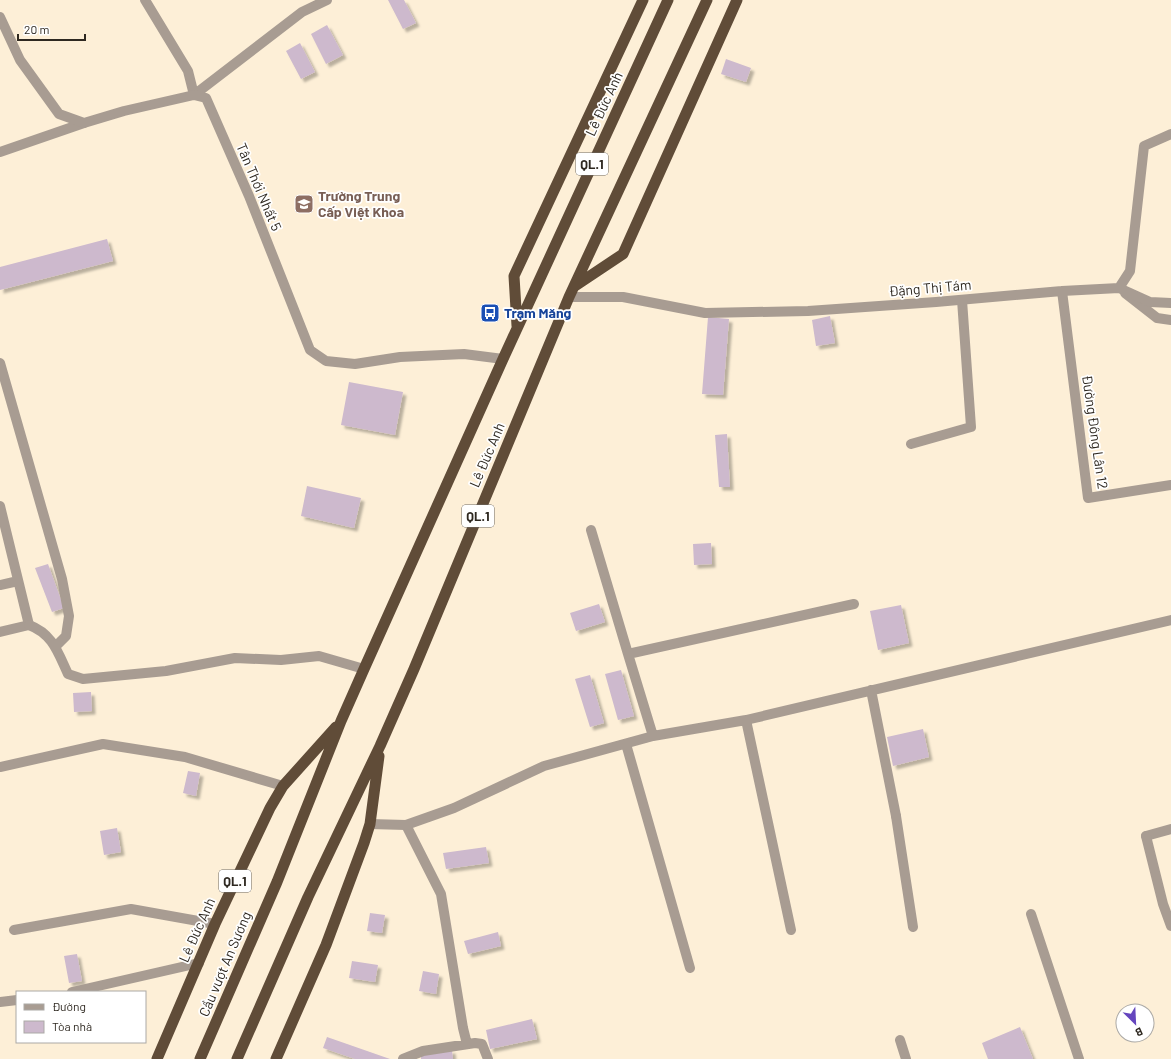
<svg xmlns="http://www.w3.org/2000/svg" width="1171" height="1059" viewBox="0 0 1171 1059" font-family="Barlow,sans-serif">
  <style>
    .building { fill: #cdb9cd; filter: url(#shadow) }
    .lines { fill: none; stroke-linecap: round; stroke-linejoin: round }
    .service { stroke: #a89c92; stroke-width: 10 }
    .minor { stroke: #a89c92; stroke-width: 10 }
    .tertiary { stroke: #a89c92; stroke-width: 10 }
    .trunk { stroke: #604c38; stroke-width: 11 }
    .labels { text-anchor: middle; stroke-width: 3.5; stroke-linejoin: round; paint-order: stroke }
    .shield { fill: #fff; stroke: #6d6863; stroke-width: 1 }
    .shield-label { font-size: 13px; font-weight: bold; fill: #2e2820 }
    .street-label { font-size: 14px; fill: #2e2820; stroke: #fff }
    .education-label { font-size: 14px; font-weight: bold; fill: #785e54; stroke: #fff; text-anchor: start }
    .transit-label { font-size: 14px; font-weight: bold; fill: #164399; stroke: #fff; text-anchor: start }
  </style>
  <defs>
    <filter id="shadow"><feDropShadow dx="3.5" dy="3.5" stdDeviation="1" flood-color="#0004"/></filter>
  </defs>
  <rect width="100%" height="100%" fill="#fdefd7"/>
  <path class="building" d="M388,0h16l12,23 -13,6z
    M327,25l16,30 -17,9 -15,-30z
    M300,43l15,29 -14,7 -15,-28z
    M726,59l25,9 -5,14 -25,-8z
    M107,239l6,22 -113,29v-23z
    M830,316l5,27 -19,3 -4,-26z
    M708,317l21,2 -6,76 -21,-1z
    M349,382l54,10 -8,43 -54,-10z
    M727,434l3,53h-11l-4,-52z
    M307,486l54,12 -7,30 -53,-12z
    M711,543l1,21 -18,1 -1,-21z
    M48,564l16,44 -12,4 -17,-44z
    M599,604l6,18 -29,9 -6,-18z
    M901,605l8,38 -31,7 -8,-39z
    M621,670l13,46 -16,4 -13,-46z
    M590,675l14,48 -14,4 -15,-48z
    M91,692l1,19 -18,1 -1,-19z
    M923,729l6,28 -36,9 -6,-29z
    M188,771l12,2 -4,23 -13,-3z
    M117,828l4,24 -17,3 -4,-24z
    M486,847l3,16 -43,6 -3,-16z
    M370,913l15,2 -3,18 -15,-2z
    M498,932l3,14 -33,8 -4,-13z
    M77,954l5,27 -13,2 -5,-27z
    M352,961l26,4 -3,17 -26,-4z
    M423,971l16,3 -3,20 -17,-3z
    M532,1019l5,20 -47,10 -4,-19z
    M1020,1027l13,32h-45l-6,-16z
    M327,1037l63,22h-35l-32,-11z
    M452,1050l1,9h-32v-5z"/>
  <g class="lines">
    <path class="service" d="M194,95l108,-83 25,-12
      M1125,293l32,25 14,2
      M911,444l60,-17 -9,-127
      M0,506l29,119 -29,7
      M0,585l18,-4
      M896,816l17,111
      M406,825l35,69 22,134 4,16
      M1146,836l25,-7
      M14,930l117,-21 84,15
      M72,992l127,-29
      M0,1002l17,-2
      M900,1040l6,19
      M403,1059l20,-8 52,-8 7,1 6,15"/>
    <path class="minor" d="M145,0l43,71 6,24
      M0,152l84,-29
      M1119,288l31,14 21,1
      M1062,291l26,207 83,-13
      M569,297h54l82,16 103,-2 128,-9 126,-11 57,-3 11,-17 14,-125 27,-12
      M0,363l62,216 7,37 -3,20 -11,11
      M591,530l37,124
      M29,625c24,9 29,28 39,49l15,5 83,-8 69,-13 46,2 38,-4 45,13
      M871,690l25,126
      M746,720l45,210
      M653,736l-25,-82 226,-50
      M626,744l64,224
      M0,767l103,-23 82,13 98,29
      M370,824l36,1 48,-17 90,-42 109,-30 93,-16 425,-100
      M1146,836l17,68 8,22
      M1031,914l48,145"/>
    <path class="tertiary" d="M0,17l20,43 39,54 25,9 40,-12 70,-16 12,3 43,98 61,154 16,11 29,3 45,-7 64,-3 39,5"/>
    <path class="trunk" d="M575,286l48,-32 114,-254
      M517,326l-3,-50 129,-276
      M157,1059l58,-135 55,-116 13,-22 53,-59
      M200,1059l77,-177 64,-161 23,-52 139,-310 165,-359
      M237,1059l71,-162 72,-151 34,-77 155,-372 138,-297
      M276,1059l50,-114 38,-102 6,-19 9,-68"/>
  </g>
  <defs>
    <g id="school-square" transform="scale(1)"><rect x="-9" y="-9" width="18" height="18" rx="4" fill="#8d6e63" stroke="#fff"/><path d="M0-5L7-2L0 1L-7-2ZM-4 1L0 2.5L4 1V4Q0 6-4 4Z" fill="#fff"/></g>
    <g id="bus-square" transform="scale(1)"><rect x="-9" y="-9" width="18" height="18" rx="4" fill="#1a4fb4" stroke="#fff"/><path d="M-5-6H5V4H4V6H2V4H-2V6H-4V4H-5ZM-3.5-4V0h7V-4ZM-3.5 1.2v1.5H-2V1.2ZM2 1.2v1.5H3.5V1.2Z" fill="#fff"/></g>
  </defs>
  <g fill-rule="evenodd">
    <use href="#school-square" x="304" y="204"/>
    <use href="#bus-square" x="490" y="313"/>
  </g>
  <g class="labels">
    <g class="shield">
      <rect x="576" y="153" width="32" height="22" rx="3"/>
      <rect x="462" y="505" width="32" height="22" rx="3"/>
      <rect x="219" y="870" width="32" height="22" rx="3"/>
    </g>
    <g class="shield-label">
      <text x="592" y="169">QL.1</text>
      <text x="478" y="521">QL.1</text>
      <text x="235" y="886">QL.1</text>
    </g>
    <g class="street-label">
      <text transform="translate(604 104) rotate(-65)" y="5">Lê Đức Anh</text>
      <text transform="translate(259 187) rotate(67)" y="5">Tân Thới Nhất 5</text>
      <text transform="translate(930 288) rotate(-5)" y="5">Đặng Thị Tám</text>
      <text transform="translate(1095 432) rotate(82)" y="5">Đường Đông Lân 12</text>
      <text transform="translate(487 455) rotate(-67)" y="5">Lê Đức Anh</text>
      <text transform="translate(197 930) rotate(-66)" y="5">Lê Đức Anh</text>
      <text transform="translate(225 964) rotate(-67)" y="5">Cầu vượt An Sương</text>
    </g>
    <g class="education-label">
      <text x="318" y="201">Trường Trung<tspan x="318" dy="16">Cấp Việt Khoa</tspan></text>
    </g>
    <g class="transit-label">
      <text x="504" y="318">Trạm Măng</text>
    </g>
  </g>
  <rect x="16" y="991" width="130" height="52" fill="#ffffff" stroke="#aba9a6"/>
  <rect x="24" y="1004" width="20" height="6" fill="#a89c92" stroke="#aba9a6"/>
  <text x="52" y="1011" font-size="12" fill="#2e2820">Đường</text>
  <rect x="24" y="1021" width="20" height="12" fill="#cdb9cd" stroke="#aba9a6"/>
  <text x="52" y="1031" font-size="12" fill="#2e2820">Tòa nhà</text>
  <g transform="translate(1135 1023) rotate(156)"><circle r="19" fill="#ffffff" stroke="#aba9a6"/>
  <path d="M0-3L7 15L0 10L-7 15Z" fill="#6546be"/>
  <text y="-6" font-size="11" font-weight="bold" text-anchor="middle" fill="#2e2820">B</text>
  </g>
  <path d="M18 34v6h67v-6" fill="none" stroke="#2e2820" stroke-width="2"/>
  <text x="24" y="34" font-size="12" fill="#2e2820" stroke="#ffffff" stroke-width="3" paint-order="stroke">20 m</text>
</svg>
